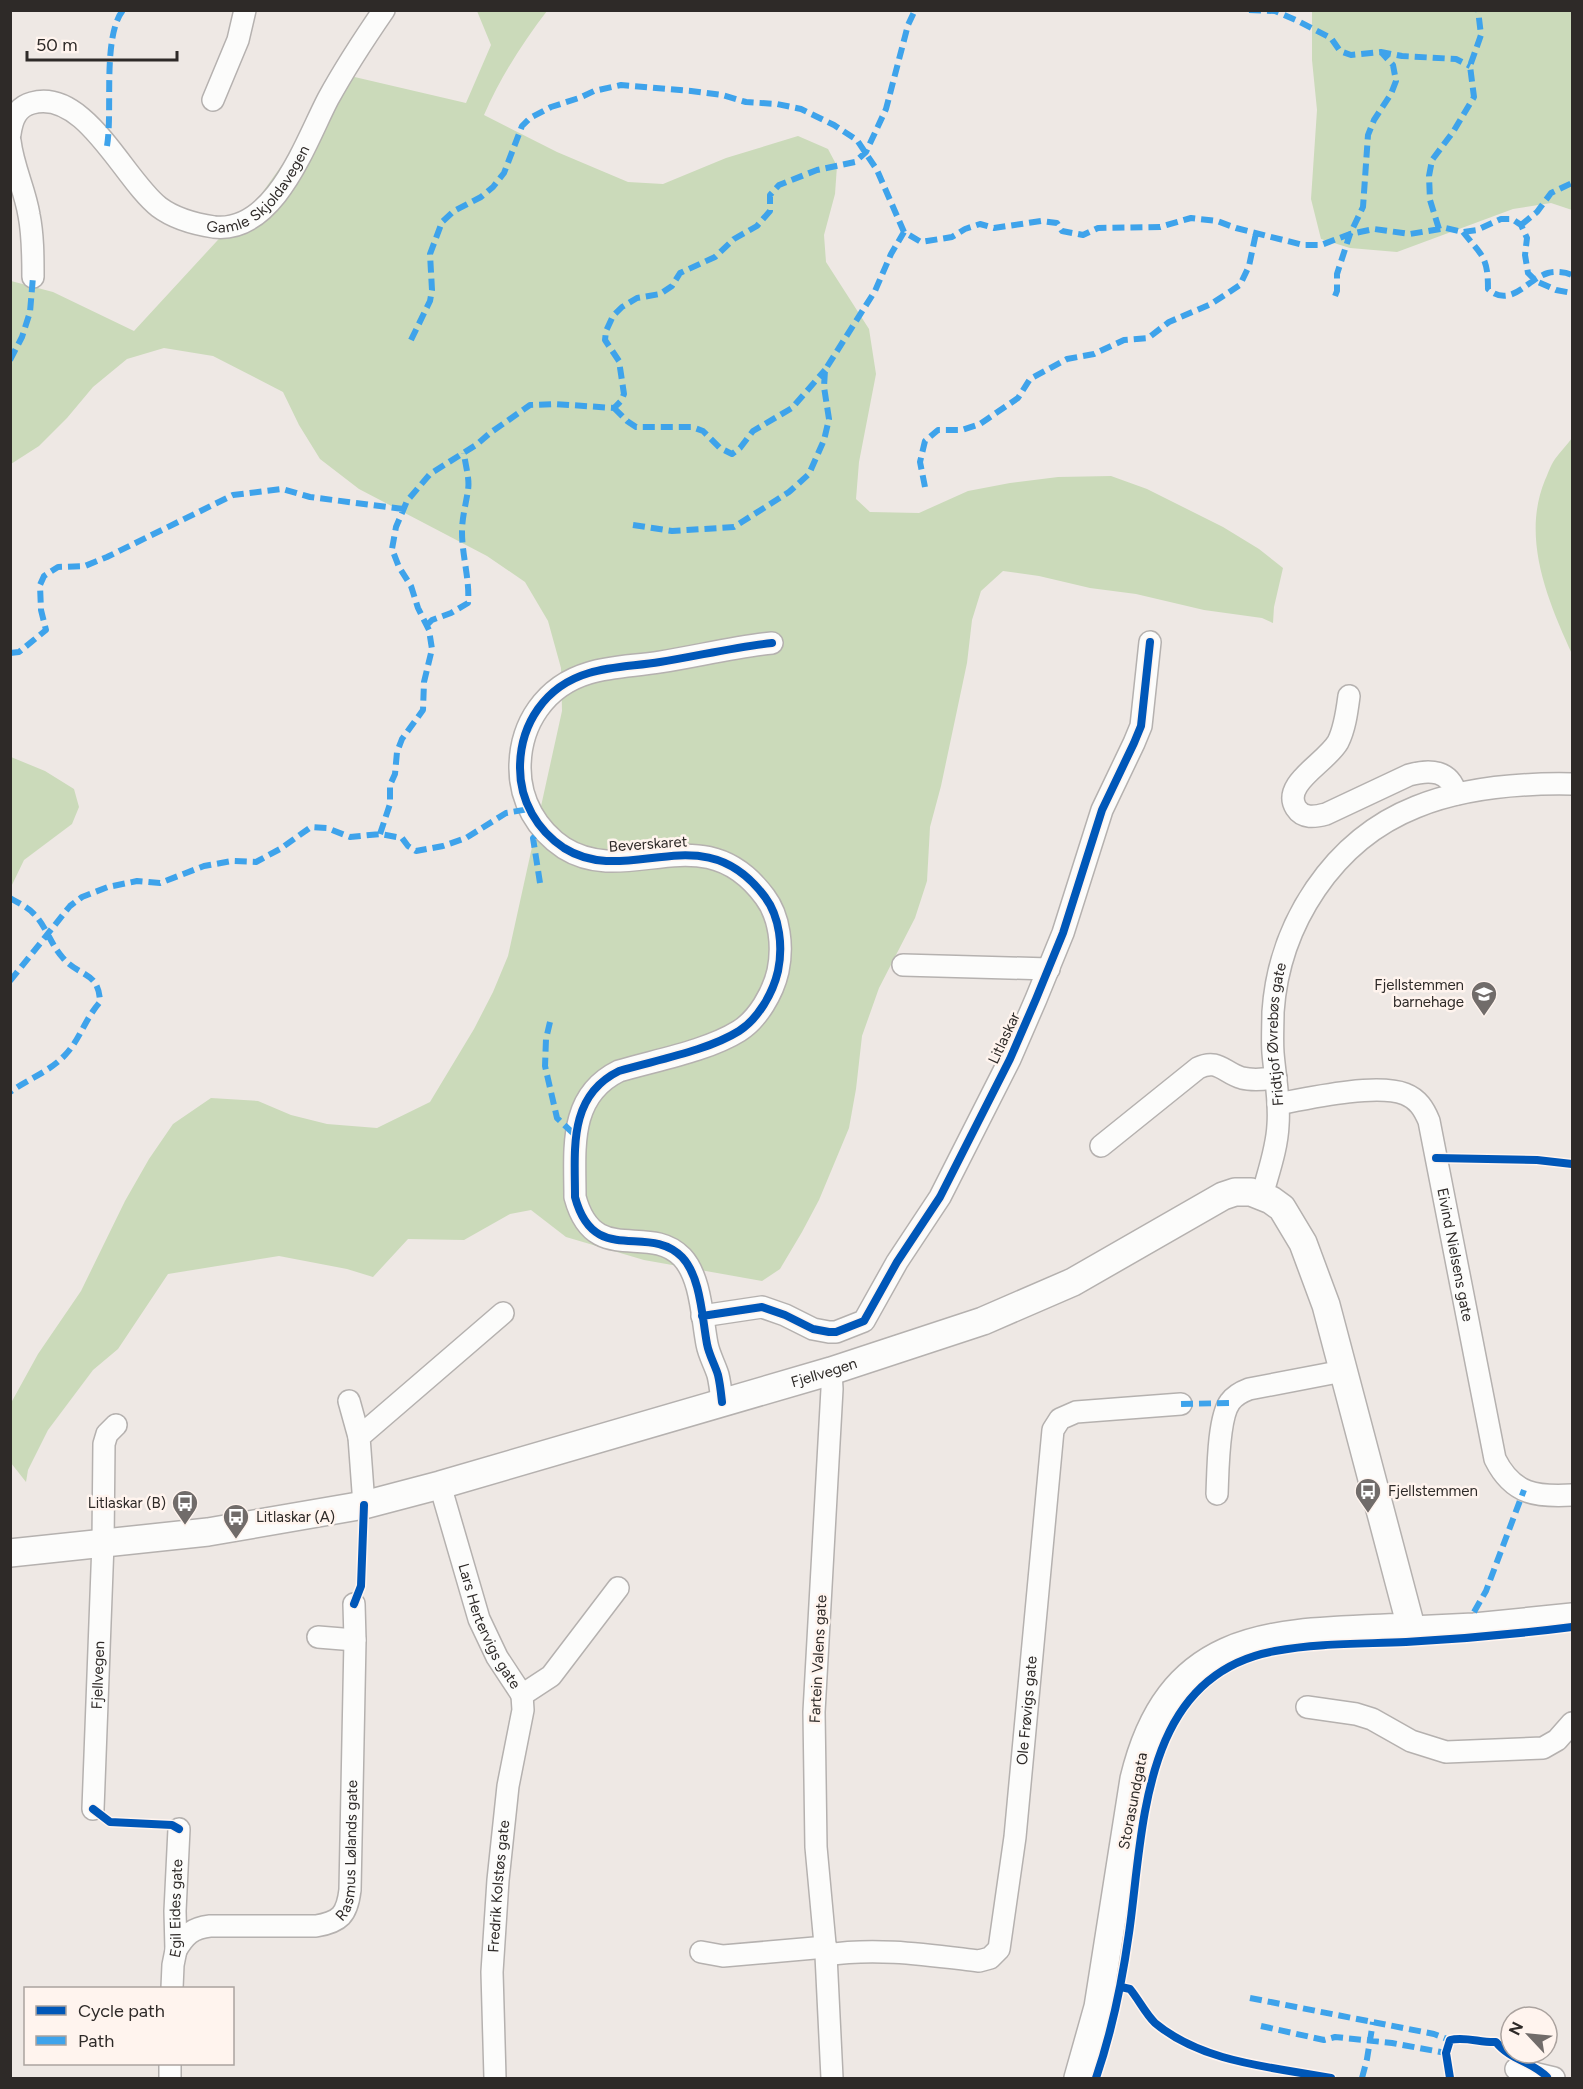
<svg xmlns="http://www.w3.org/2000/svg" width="1583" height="2089" viewBox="0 0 1583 2089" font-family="Figtree,sans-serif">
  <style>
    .green { fill: #cbdaba }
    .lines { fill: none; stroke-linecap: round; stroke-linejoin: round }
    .minor-casing { stroke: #b5b1af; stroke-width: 24 }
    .major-casing { stroke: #b5b1af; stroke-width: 30 }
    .minor { stroke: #fcfcfb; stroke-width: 21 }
    .major { stroke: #fcfcfb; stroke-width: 27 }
    .quiet { stroke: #3ea3eb; stroke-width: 6; stroke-dasharray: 12 6; stroke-linecap: butt }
    .cycleway-casing { stroke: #fff4ee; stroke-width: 11 }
    .cycleway { stroke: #0057b8; stroke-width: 8 }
    .labels { text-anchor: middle; stroke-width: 5; stroke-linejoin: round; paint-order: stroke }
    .street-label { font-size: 15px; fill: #2e2a28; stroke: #fff4ee }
    .poi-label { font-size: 15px; fill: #2e2a28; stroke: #fff4ee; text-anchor: end }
  </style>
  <rect width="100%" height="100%" fill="#eee8e4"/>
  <path class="green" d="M477,11h70c-24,31 -47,67 -63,104l73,37 71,30 35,2 63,-26 72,-22 30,13 9,17 -2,28 -11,41 2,27 43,67 7,45 -17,88 -3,37 14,13 49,1 49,-22 42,-8 48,-6 53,-1 36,13 76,38 36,22 24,19 -9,39 -1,16 -11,-5 -58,-8 -68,-16 -46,-6 -51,-12 -36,-5 -22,20 -9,29 -5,43 -26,123 -11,41 -3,54 -12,37 -36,70 -17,48 -6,53 -7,39 -30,72 -17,32 -22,37 -18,12 -118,-21 -78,-23 -35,-27 -21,4 -46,26 -56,-1 -35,38 -26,-8 -68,-13 -111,18 -50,75 -25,21 -45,60 -20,40 -2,12 -15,-19v-60l27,-49 43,-63 44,-90 24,-42 24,-35 38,-26 47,3 33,14 36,9 50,4 53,-26 44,-73 19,-37 15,-36 54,-245 -1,-43 -13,-47 -23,-39 -38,-26 -128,-67 -39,-30 -21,-34 -16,-33 -70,-36 -49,-8 -37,11 -34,28 -26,31 -28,28 -28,18v-183l42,11 81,39 94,-102 19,-15 99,-139 120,28 25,-58z
    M1312,11h260v199l-21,-7 -38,6 -116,43 -47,-4 -29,-9 -10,-40 6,-89 -5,-50z
    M1572,438v216c-24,-53 -51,-116 -27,-174 3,-6 5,-14 10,-21 5,-7 12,-14 17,-21z
    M11,757l34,14 29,18 5,18 -7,17 -48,36 -13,27z"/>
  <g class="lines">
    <g class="minor-casing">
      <g id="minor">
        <path d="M213,100l25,-60 7,-30"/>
        <path id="s1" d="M10,134c2,-15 7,-27 22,-31 53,-15 92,77 127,104 16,12 35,17 55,20 61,7 92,-86 114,-128 17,-31 36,-60 56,-89"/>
        <path d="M10,141c3,26 15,49 19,74 4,20 4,41 4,62"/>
        <path d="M1349,696c-2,15 -4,32 -11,46 -12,21 -57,42 -42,66 7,11 19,9 30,6l83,-39c21,-6 41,-5 47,19"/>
        <path d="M903,965l146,4"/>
        <path id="s2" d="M1278,1104c31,-6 98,-21 127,-10 13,5 19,15 24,27l66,338c18,36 42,38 77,36"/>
        <path d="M1101,1146l97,-78c20,-10 26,5 44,10 12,3 23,1 34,0"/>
        <path id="s3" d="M1262,1196c6,-23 15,-47 16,-71 2,-24 -3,-48 -5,-72 -1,-13 0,-28 0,-41 6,-88 60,-172 143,-205 49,-20 104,-24 156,-23"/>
        <path d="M702,1316l60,-9 23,8 28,14 16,3h7l28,-11 33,-59 43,-65 70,-138 26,-60 27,-66 39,-123 32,-67 7,-17 9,-84"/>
        <path d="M831,1371l1,18 -18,323 2,135 10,108 6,123"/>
        <path d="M349,1401l10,36"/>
        <path d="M722,1402c-1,-9 -2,-19 -4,-27 -3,-10 -9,-20 -11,-31 -5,-26 -6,-67 -25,-87 -34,-35 -88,11 -107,-60 0,-48 -7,-101 44,-126 37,-11 88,-20 120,-40 19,-12 34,-38 39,-60 5,-24 2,-54 -13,-74 -62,-84 -136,-8 -201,-49 -27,-18 -44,-47 -44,-80 0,-44 25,-82 69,-95 23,-7 47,-7 71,-11 38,-6 74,-15 112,-19"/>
        <path id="s4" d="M440,1485l39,134 18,38 25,38"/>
        <path d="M1217,1494c1,-22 1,-76 13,-92 5,-7 11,-10 19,-13l94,-18"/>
        <path d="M364,1505l-5,-68 144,-124"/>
        <path d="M1411,1627l63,-3 98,-10"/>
        <path d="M318,1637l37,3"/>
        <path d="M522,1695l29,-19 67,-88"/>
        <path d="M1307,1707l49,7 16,5 39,22 35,11 97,-4 14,-8 15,-17"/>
        <path id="s5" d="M93,1809l10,-266 1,-99 3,-10 9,-9"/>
        <path id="s6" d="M176,1950c9,-15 16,-22 34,-24h106c24,-4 31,-11 34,-36l5,-250 -1,-36"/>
        <path d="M701,1952l22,4 103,-9"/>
        <path id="s7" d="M826,1955c51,-8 102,0 153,6l11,-3 9,-9 16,-112 38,-407 7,-11 16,-7 105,-8"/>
        <path id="s8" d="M172,1988l1,-23 3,-15 -1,-39 4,-82"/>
        <path d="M1516,2069l38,9"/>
        <path d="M170,2078v-14"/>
        <path id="s9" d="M495,2078l-3,-106 6,-92 10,-94 15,-76 -1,-15"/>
      </g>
    </g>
    <g class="major-casing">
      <g id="major">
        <path id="s10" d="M10,1553l198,-21 156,-27 76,-20 391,-114 152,-50 90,-39 150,-86 12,-4h16l20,8 11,8 21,35 23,62 85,322c-131,6 -240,-3 -277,152l-36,228 -20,71"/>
      </g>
    </g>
    <use href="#minor" class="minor"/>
    <use href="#major" class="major"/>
    <path class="quiet" d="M1249,10l26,1 23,10 33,17 9,13 11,4 30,-3 21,4 54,3 14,7
      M107,146c6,-36 -5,-109 16,-136
      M1521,225l16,-13 14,-19 21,-10
      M1439,229l-9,-29 -1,-24 3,-16 21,-28 21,-35 -4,-31 11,-31 -3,-25
      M1463,232c19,24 25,24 25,57 23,20 39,-10 60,-16 7,-2 18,-1 24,2
      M1335,296l2,-5v-17l13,-40 13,-27 5,-72 6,-15 17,-26 5,-13 -3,-16 -12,-13
      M411,340l19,-39 2,-11 -2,-36 12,-32 12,-11 27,-14 12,-10 11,-14 18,-47 8,-8 21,-11 28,-9 15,-7 27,-6 70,6 31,4 24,7 31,2 24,5 33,16 23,15 20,30 27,62 17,10 31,-5 13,-8 15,-5 14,4 47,-7 16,2 5,8 21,4 15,-7 62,-1 31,-9 26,3 19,7 67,17h18l29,-11 24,-5 36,5 36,-6 17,4 14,-2 24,-11h11l9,6 6,13 -2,17 3,18 8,8 20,9 16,3
      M10,360l12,-23 8,-25 3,-35
      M614,408l13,13 9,6h56l11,4 17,17 12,6 8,-6 13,-17 39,-23 33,-38
      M925,487l-5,-25 5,-21 13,-11h24l18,-6 38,-26 12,-19 37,-20 27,-5 30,-14 24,-2 21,-16 42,-18 29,-19 9,-19 7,-33
      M633,525l39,6 62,-4 55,-35 20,-18 15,-34 5,-21 -5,-32 1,-17 50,-79 16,-37 13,-22
      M427,625l5,-5 19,-7 17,-10c2,-23 -6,-47 -6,-71 0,-15 4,-28 6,-42 2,-11 -3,-26 -4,-37
      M10,653l9,-1 27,-22 -5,-20 -1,-25 4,-9 14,-9 27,-1 22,-9 126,-62 49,-6 28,8 93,12
      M380,834l10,-30v-19l5,-11 2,-22 5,-13 21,-29 1,-28 8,-33 -3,-19 -11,-22 -7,-22 -12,-19 -7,-18 4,-22 11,-26 23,-27 46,-29 14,-12 40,-28 25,-1 59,4 7,-7 3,-7 -5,-33 -14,-21 1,-9 7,-15 9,-9 15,-9 23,-4 12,-8 8,-13 35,-16 19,-18 23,-13 13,-15v-16l9,-10 38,-15 38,-8 11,-10 20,-43 22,-84 7,-15
      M540,883l-7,-45 9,-9
      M10,898c8,5 18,9 24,16 12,12 17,31 29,44 16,19 36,13 37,44 -15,17 -20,37 -34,52 -15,17 -38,25 -56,38
      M10,981l60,-75 12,-9 26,-10 29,-6 23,2 44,-17 28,-5 24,1 24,-13 31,-22 16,1 23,9 30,-3 22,4 6,8 8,5 27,-5 23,-8 40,-25 23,-4
      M550,1022l-4,17 -1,27 12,52 18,17
      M1181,1404l48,-1
      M1474,1612l12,-21 38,-101
      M1250,1998l184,36 16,6
      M1261,2026l63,14 11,-3 57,6 54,10
      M1362,2078l5,-19 6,-37"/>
    <g class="cycleway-casing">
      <path id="cycleway" d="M1436,1158l101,2 35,4
        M702,1316l60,-9 23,8 28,14 16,3h7l28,-11 33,-59 43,-65 70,-138 26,-60 27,-66 39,-123 32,-67 7,-17 9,-84
        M722,1402c-1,-9 -2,-19 -4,-27 -3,-10 -9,-20 -11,-31 -5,-26 -6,-67 -25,-87 -34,-35 -88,11 -107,-60 0,-48 -7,-101 44,-126 37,-11 88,-20 120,-40 19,-12 34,-38 39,-60 5,-24 2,-54 -13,-74 -62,-84 -136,-8 -201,-49 -27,-18 -44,-47 -44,-80 0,-44 25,-82 69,-95 23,-7 47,-7 71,-11 38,-6 74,-15 112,-19
        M354,1604l7,-18 3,-81
        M93,1809l17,13 62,3 7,4
        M1121,1987l9,2c9,11 15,24 25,34 48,40 117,44 176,55
        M1096,2078c16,-47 26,-95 33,-145 15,-105 12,-258 146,-282 42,-8 87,-7 131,-9 56,-3 111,-8 166,-15
        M1450,2078l-4,-25 4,-13c15,-4 31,3 46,2 14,18 37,20 51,35"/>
    </g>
    <use href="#cycleway" class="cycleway"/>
  </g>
  <defs>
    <g id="school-pin" transform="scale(1.35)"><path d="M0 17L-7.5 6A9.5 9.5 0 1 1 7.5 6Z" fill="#716c6a" stroke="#fff4ee"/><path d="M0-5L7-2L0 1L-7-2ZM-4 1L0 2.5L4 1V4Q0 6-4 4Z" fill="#fff"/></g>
    <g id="bus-pin" transform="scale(1.35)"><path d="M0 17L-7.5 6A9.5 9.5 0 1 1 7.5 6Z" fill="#716c6a" stroke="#fff4ee"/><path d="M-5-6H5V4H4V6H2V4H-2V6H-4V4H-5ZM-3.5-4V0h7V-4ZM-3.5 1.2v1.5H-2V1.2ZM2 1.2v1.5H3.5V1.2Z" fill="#fff"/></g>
  </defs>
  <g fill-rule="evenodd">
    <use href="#school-pin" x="1484" y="994"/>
    <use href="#bus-pin" x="1368" y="1491"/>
    <use href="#bus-pin" x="185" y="1503"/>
    <use href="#bus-pin" x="236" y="1517"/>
  </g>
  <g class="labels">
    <g class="street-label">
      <text dy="5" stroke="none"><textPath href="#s1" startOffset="333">Gamle Skjoldavegen</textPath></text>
      <text transform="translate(648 844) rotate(-4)" y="5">Beverskaret</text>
      <text dy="5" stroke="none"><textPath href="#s3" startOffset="164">Fridtjof Øvrebøs gate</textPath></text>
      <text transform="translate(1004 1038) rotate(-65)" y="5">Litlaskar</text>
      <text dy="5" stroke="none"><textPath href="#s2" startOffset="302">Eivind Nielsens gate</textPath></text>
      <text dy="5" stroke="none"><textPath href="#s10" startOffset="836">Fjellvegen</textPath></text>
      <text dy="5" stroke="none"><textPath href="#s4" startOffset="150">Lars Hertervigs gate</textPath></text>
      <text transform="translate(818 1659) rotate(-87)" y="5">Fartein Valens gate</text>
      <text dy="5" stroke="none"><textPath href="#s5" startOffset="134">Fjellvegen</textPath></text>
      <text dy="5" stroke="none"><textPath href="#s7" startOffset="418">Ole Frøvigs gate</textPath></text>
      <text transform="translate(1133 1801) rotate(-79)" y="5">Storasundgata</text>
      <text dy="5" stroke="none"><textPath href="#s6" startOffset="244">Rasmus Lølands gate</textPath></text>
      <text dy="5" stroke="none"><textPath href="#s9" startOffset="192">Fredrik Kolstøs gate</textPath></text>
      <text dy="5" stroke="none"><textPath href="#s8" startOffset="80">Egil Eides gate</textPath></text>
    </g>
    <g class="poi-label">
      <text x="1464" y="990">Fjellstemmen<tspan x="1464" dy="17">barnehage</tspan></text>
      <text x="1388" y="1496" text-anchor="start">Fjellstemmen</text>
      <text x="166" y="1508">Litlaskar (B)</text>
      <text x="256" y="1522" text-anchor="start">Litlaskar (A)</text>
    </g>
  </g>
  <rect width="1583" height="2089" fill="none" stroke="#2e2a28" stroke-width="24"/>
  <rect x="24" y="1987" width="210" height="78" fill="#fff4ee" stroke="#aba39f" stroke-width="1.5"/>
  <rect x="36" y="2006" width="30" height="9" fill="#0057b8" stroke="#aba39f" stroke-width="1.5"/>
  <text x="78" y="2017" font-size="18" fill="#2e2a28">Cycle path</text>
  <rect x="36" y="2036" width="30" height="9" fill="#3ea3eb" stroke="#aba39f" stroke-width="1.5"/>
  <text x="78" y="2047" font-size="18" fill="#2e2a28">Path</text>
  <g transform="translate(1529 2035) rotate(296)"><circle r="28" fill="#fff4ee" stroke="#aba39f" stroke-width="1.5"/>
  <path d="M0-4.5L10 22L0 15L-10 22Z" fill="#716c6a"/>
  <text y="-9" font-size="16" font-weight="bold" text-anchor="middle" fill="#2e2a28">N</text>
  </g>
  <path d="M27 51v9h150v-9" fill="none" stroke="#2e2a28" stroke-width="3"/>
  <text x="36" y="51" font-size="18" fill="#2e2a28" stroke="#fff4ee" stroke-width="4.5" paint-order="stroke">50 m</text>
</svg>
